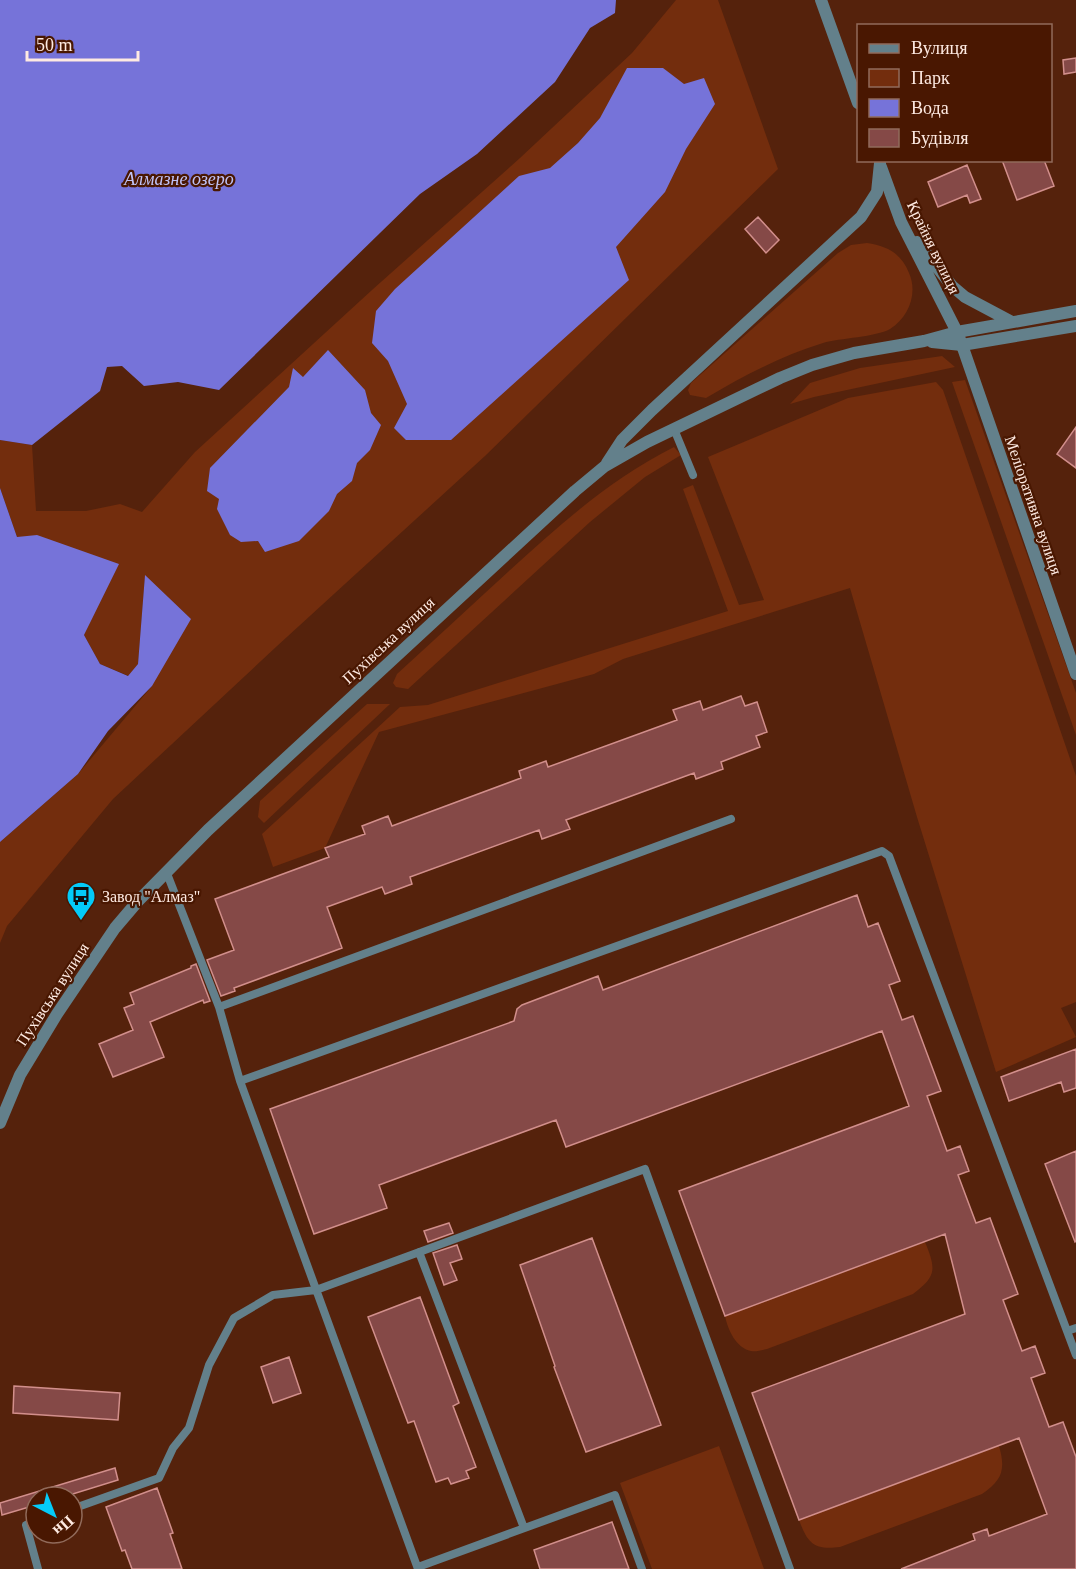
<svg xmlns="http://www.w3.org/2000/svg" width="1076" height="1569" viewBox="0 0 1076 1569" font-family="'Times New Roman',serif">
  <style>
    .green { fill: #732d0d }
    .water { fill: #7673d9 }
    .building { fill: #854947; stroke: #d28f8c; stroke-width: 1.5 }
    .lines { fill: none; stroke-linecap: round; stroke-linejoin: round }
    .service { stroke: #63808b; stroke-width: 8 }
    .minor { stroke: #63808b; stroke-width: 12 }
    .tertiary { stroke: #63808b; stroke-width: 12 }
    .labels { text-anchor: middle; stroke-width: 4.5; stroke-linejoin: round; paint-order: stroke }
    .street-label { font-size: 16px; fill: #feeae2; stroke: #491701 }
    .poi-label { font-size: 16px; fill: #feeae2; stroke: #491701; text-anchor: start }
    .water-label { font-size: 18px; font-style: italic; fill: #bfc2f6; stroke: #491701 }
  </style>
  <rect width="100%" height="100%" fill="#55220c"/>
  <path class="green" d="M676,0h42l60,169 -293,287 -209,191 -163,152 -106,127 -7,17v-101l78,-68 74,-88 -7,-110 -7,88 -9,12 -29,-12 -16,-29 7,-16 -74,-82 -17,-49v-48l32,5 4,66h50l34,-7 22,8 53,-60 177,-162 148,-132 112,-105z
    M867,243c20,3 34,10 42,30 9,20 0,44 -19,56 -14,8 -50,9 -67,14 -42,13 -80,33 -117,55l-16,-3 -2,-5 3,-7 147,-130 13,-8z
    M942,356l13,11 -141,30 -24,7 20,-21 50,-15z
    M965,380l111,313v42l-124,-353z
    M936,382l7,8 133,386v226l-15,6 15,29 -80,35 -79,-255 -67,-229 -227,71 -29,15 -215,58 -54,116 -52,19 -11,-33 138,-127 28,-2 300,-94 -45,-122 10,-4 46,120 25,-5 -56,-143 140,-59z
    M674,447l7,8 -36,22 -55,45 -182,167 -12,-2 -3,-4 4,-9c38,-35 75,-69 112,-103 53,-48 100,-91 165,-124z
    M367,704h23l-126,119 -6,-6 2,-16z
    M925,1242c11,27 12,34 -12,52l-146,55c-5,1 -11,3 -16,2 -15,-3 -23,-21 -26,-35z
    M719,1446l45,123h-112l-32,-86z
    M999,1446c7,24 3,34 -17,48l-142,53c-26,3 -32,-3 -41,-27z"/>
  <path class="water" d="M0,0h616l-1,13 -25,15 -35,54 -78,72 -57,40 -201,196 -41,-8 -34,4 -22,-20 -15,1 -7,24 -68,54 -32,-5z
    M627,68h36l21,16 20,-6 11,26 -29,45 -21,43 -49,55 13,33 -178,160h-45l-12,-12 13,-24 -19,-43 -16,-18 4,-32 19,-22 124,-113 31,-8 28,-25 22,-25z
    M328,350l37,40 6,23 10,12 -11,25 -13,13 -5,18 -15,13 -8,17 -30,30 -34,11 -7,-11 -17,1 -11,-7 -13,-26 2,-10 -12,-8 3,-23 79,-81 4,-19 10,9z
    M0,488l17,49 20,-2 82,29 -35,71 16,29 28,12 10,-12 7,-89 46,44 -39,67 -44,45 -30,43 -78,68z"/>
  <path class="building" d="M1076,58v14l-12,2 -1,-14z
    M1002,160h42l10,26 -37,14z
    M967,165l14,34 -11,4 -3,-8 -29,12 -10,-25z
    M758,217l21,23 -13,13 -21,-24z
    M1076,427v41l-19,-14z
    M741,696l4,10 12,-4 10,30 -11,4 4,11 -39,15 2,7 -27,10 -2,-6 -128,47 4,9 -28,10 -3,-9 -129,47 2,7 -27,10 -3,-7 -55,20 15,41 -108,40 1,3 -14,5 -14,-36 27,-10 -19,-51 114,-42 -4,-9 40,-14 -3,-8 26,-10 4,10 129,-48 -2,-7 27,-10 2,6 129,-47 -4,-10 27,-9 3,9z
    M857,895l11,32 10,-4 22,58 -11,4 13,35 11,-4 28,75 -14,5 20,55 13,-5 9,25 -11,4 18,48 14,-5 28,76 -15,6 19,51 13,-5 10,27 -14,5 18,49 14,-5 13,35v112h-175l74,-29 -2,-6 14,-5 2,7 58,-22 -28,-76 -220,82 -47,-127 213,-79 -20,-80 -220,82 -46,-125 230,-85 -27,-75 -316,116 -10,-27 -177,65 8,23 -73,26 -44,-125 244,-88 3,-12 5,-4 76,-29 5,14z
    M196,964l14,37 -6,2 -1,-3 -53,22 14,35 -51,20 -14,-33 34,-14 -9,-22 10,-4 -4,-11 61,-25v-2z
    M1076,1049v39l-12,4 -3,-10 -52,19 -8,-24z
    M1076,1151v90l-1,1 -30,-78z
    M449,1223l4,10 -25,9 -4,-11z
    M592,1238l69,187 -75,27 -32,-85 1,-1 -35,-101z
    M457,1245l5,14 -12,4 7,17 -13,5 -11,-32z
    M420,1297l39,106 -6,3 23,61 -10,4 3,7 -18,6 -3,-6 -12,4 -22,-61 -6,2 -40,-106z
    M289,1357l12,36 -28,10 -12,-36z
    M14,1386l106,7 -2,27 -105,-7z
    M115,1468l3,12 -55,17h-27v8l-34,10 -2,-12z
    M157,1488l16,45 -3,1 12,35h-50l-7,-19 -3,1 -16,-44z
    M612,1522l17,47h-89l-6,-19z"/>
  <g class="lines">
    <path class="service" d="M674,429l19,46
      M166,871l53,136 21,74 178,488
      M219,1007l512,-188
      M240,1081l642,-230 7,5 187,499
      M419,1252l105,276
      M1067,1331l9,-3
      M72,1509l87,-31 14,-30 16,-20 20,-63 25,-47 39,-23 43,-5 329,-121 145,400
      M36,1521l-10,4 12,44
      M418,1567l197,-72 27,74"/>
    <path class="minor" d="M962,345l114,329"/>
    <path class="tertiary" d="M821,0l37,103
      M881,167l20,55 56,110 5,13
      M917,242l35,44 13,11 47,25
      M932,342l30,3 114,-19
      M607,463l15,-23 30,-30 209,-193 16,-25 3,-29
      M0,1123l20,-48 37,-61 58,-86 23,-27 70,-71 367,-339 30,-25 42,-24 133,-64 32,-13 42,-12 70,-12 33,-9 119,-21"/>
  </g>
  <defs>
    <g id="bus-pin" transform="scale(1.5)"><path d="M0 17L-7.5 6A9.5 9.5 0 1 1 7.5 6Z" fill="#04cbf9" stroke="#491701"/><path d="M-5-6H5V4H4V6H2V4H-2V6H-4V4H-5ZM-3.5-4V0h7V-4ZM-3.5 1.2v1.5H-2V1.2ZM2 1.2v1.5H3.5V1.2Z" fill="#111"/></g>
  </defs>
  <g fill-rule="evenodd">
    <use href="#bus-pin" x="81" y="896"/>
  </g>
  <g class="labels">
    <g class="street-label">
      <text transform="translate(934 247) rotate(64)" y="6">Крайня вулиця</text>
      <text transform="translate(1034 505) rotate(71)" y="6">Меліоративна вулиця</text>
      <text transform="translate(388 640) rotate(-43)" y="6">Пухівська вулиця</text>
      <text transform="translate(52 994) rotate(-57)" y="6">Пухівська вулиця</text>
    </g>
    <g class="poi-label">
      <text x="102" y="902">Завод "Алмаз"</text>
    </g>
    <g class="water-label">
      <text x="179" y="185">Алмазне озеро</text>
    </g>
  </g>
  <rect x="857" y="24" width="195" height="138" fill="#491701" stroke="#916b5b" stroke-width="1.5"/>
  <rect x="869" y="44" width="30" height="9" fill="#63808b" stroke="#916b5b" stroke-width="1.5"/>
  <text x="911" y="54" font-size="18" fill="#feeae2">Вулиця</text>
  <rect x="869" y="69" width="30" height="18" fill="#732d0d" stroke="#916b5b" stroke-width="1.5"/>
  <text x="911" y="84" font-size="18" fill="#feeae2">Парк</text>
  <rect x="869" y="99" width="30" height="18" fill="#7673d9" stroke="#916b5b" stroke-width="1.5"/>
  <text x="911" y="114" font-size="18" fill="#feeae2">Вода</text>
  <rect x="869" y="129" width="30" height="18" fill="#854947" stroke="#916b5b" stroke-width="1.5"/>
  <text x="911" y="144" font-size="18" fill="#feeae2">Будівля</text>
  <g transform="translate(54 1515) rotate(138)"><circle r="28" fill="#491701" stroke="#916b5b" stroke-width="1.5"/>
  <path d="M0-4.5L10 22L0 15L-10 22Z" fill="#04cbf9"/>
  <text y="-9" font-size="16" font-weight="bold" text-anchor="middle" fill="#feeae2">Пн</text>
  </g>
  <path d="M27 51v9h111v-9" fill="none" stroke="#feeae2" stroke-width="3"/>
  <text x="36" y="51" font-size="18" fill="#feeae2" stroke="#491701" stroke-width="4.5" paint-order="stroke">50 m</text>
</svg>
